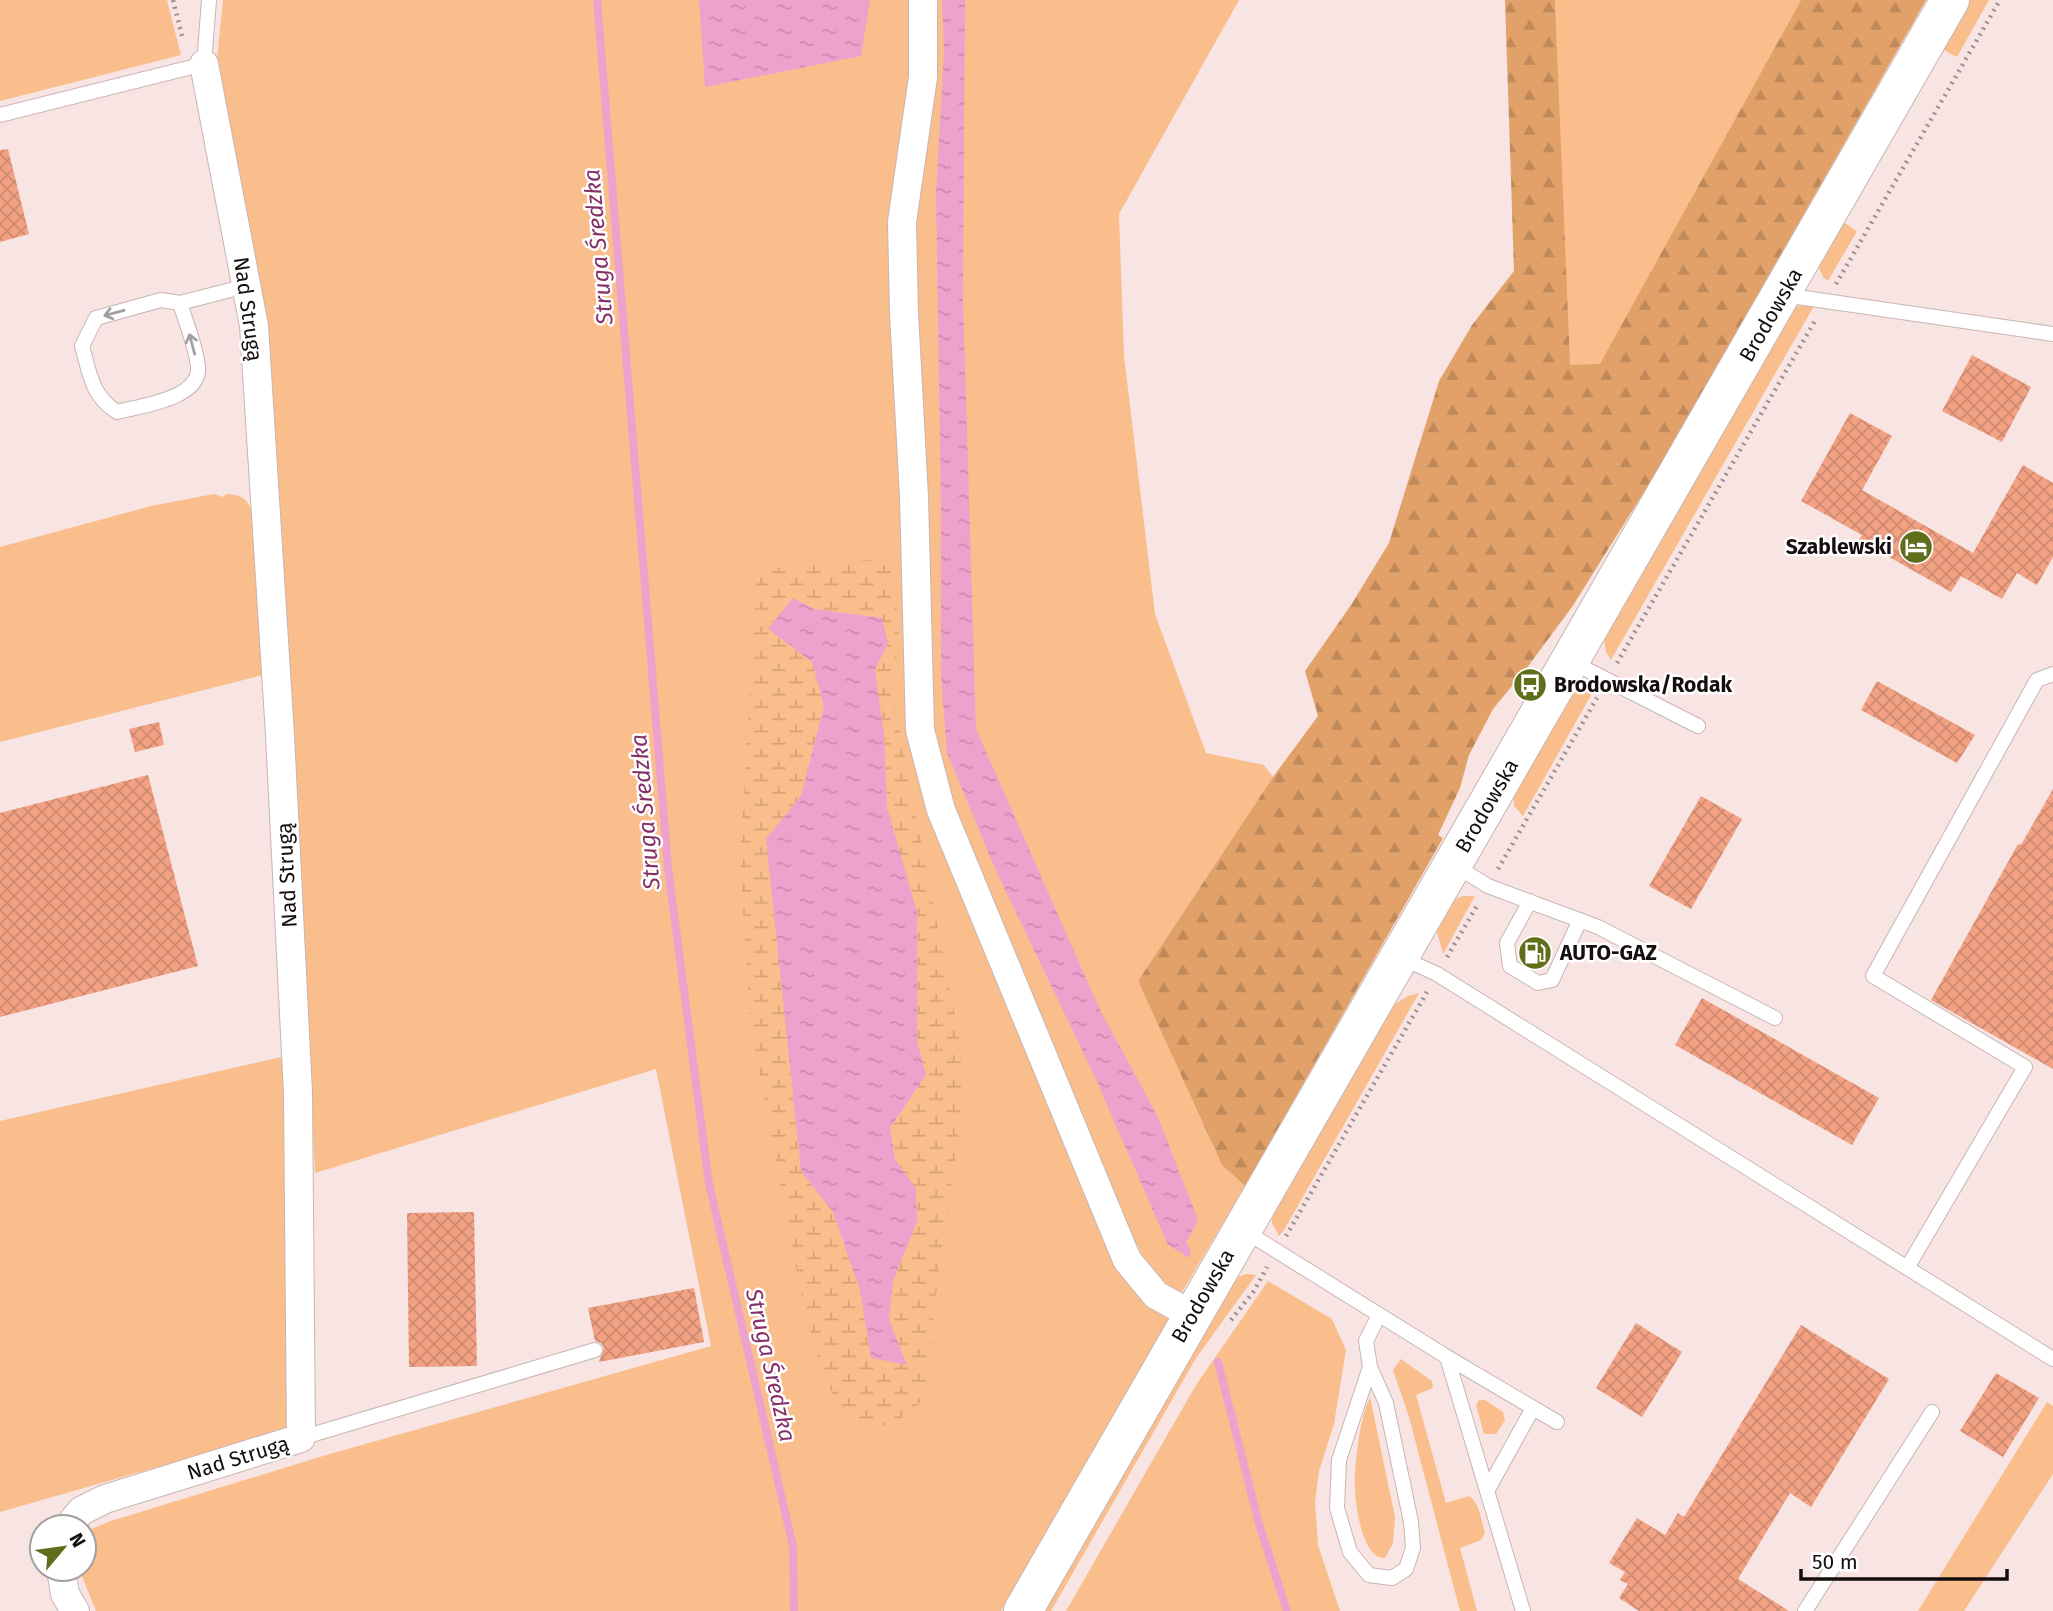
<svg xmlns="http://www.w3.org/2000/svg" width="2053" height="1611" viewBox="0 0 2053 1611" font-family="'Fira Sans',sans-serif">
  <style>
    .grass { fill: #f9be8b }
    .forest { fill: url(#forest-firs) }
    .wetland { fill: url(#wetland-marsh); fill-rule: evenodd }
    .water { fill: url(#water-ripples) }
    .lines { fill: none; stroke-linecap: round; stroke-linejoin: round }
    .stream { stroke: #eda2ce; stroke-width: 8 }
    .building { fill: url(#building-cross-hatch) }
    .lane-casing { stroke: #c8b5b3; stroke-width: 16 }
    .street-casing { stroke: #c8b5b3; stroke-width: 30 }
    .secondary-casing { stroke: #c8b5b3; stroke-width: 40 }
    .path { stroke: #9e8f8e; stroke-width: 4.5; stroke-dasharray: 2 5; stroke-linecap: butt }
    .lane { stroke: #fff; stroke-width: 14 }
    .street { stroke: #fff; stroke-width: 28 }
    .secondary { stroke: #fff; stroke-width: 38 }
    .oneway { stroke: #a19f9f }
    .labels { text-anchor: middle; stroke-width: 5; stroke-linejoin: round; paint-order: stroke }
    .street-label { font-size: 21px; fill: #150e0e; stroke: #fff }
    .poi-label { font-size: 21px; font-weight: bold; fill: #150e0e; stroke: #fff; text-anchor: start }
    .water-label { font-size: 23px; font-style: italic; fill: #852f68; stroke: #fff }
  </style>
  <defs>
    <pattern id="forest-firs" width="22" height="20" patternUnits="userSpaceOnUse" patternTransform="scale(1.75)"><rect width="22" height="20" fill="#e1a169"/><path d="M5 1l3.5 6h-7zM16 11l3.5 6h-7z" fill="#c0895a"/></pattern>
    <pattern id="wetland-marsh" width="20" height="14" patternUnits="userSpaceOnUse" patternTransform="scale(1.75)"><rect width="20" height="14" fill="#f9be8b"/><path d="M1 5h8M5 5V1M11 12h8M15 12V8" fill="none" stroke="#d5a277"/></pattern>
    <pattern id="water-ripples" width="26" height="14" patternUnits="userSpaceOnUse" patternTransform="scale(1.75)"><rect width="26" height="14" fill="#eda2ce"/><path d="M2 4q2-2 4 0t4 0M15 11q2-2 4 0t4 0" fill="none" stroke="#ca8ab0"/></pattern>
    <pattern id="building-cross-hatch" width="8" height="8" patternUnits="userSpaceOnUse" patternTransform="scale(1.75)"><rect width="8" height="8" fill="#f2a283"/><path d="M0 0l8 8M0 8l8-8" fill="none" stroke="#cf8a70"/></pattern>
  </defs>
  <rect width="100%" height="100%" fill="#f8e4e2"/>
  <path class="grass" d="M0,0h167l14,55 -181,46z
    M223,0h691l-1,731 206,534 52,53 -170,293h-905l-17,-42h5v-37l27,-11 212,-65 388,-110 -55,-277 -341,104 -24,-462 -25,-386 -49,-266z
    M929,0h310l-120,214 5,142 31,258 51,139 58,12 9,12 -135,204 84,184 23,21 -63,106 -14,-2 -17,-17 -46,-92 -171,-423 -20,-534z
    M1555,0h246l-201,365h-31z
    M1971,0h18l-32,57 -17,-9 24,-43z
    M1843,222l14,9 -29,50 -5,-4 -4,-9z
    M1805,305l9,1 -203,354 -5,-8 -2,-13 191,-332z
    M214,494l9,3 3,-3c12,0 20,3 25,15l12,166 -263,67v-195l151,-41z
    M1588,688h7l-72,128 -9,-10 -1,-13 62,-101z
    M1463,896h12l-32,58 -7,-26 16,-28z
    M1419,993l-135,237 -5,6 -7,-13 1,-13 117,-203 18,-11z
    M286,1056l4,373 -290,83v-391z
    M1246,1274l10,1 -60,83 -145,253h-9l193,-333z
    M1268,1281l64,38 14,31 -12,74 -15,47 -4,31 3,43 22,66h-274l130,-226z
    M1401,1359l31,22 1,7 -17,7 30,108 23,-7c11,7 12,25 16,37l-4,7 -21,8 17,63h-17l-51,-194 -16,-47z
    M1370,1397l25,120 -2,26 -8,15c-25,2 -32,-66 -30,-85 2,-25 5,-53 15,-76z
    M1479,1400h6l18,12 2,8 -9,14h-12l-8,-29z
    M2047,1402l6,4v68l-89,137h-46z"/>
  <path class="forest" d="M1505,0h50l15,365 30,-1 201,-364h125l-267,468 -87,139 -46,62 -33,40 -24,46 -9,33 -22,47 5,3 -198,348 -23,-21 -84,-184 135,-204 45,-61 -13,-45 46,-66 38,-62 50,-162 33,-56 42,-54z"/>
  <path class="wetland" d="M893,559l6,75 -6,62 69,356 -2,74 -21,142 -14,131 -35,28 -45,-8 -22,-45 -19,-65 -54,-287 -10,-165 17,-286 56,-8zM793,598l21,11 68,9 6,25 -13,27 9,64 3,73 30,105v129l9,34 -36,53 5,31 21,31 1,32 -24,59 -4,39 17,45 -35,-8 -11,-67 -27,-78 -32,-42 -35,-330 35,-44 23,-90 -12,-44 -44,-33z"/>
  <path class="water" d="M699,0h171l-9,56 -156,31z
    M942,0h23l-2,298 13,431 125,283 56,103 41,105 -17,33 -13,-8 -74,-170 -97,-202 -50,-120 -6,-77v-169l-5,-314 8,-142z
    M793,598l21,11 68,9 6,25 -13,27 9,64 3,73 30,105v129l9,34 -36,53 5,31 21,30 1,33 -24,59 -4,39 18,45 -36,-7 -11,-68 -27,-78 -32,-41 -35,-332 35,-43 23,-90 -12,-44 -44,-33z"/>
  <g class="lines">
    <path class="stream" d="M597,0l71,867 41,317 84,362 1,65
      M1180,1238l7,15
      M1218,1362l41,162 28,87"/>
  </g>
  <path class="building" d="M8,149l21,85 -29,8v-92z
    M1972,355l59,32 -29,55 -60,-31z
    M1850,413l42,23 -30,54 111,63 50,-88 30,18v74l-16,28 -20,-12 -15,26 -41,-23 -10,16 -92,-52 3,-5 -61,-34z
    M1877,681l98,54 -18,28 -96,-53z
    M159,722l5,23 -29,7 -6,-23z
    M148,775l50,191 -198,51v-204z
    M2053,789v280l-122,-69 87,-156 3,1z
    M1701,796l41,23 -51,90 -42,-23z
    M1702,998l177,100 -27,47 -177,-100z
    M474,1212l3,154 -68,1 -2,-154z
    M694,1288l10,54 -105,20 5,-14 -3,-5 -6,-2 -7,-33z
    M1636,1323l46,29 -40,65 -46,-29z
    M1801,1325l88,54 -78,128 -21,-14 -52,86 51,32h-150l-20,-13 9,-14 -8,-4 5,-8 -16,-9 28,-45 28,17 13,-22 6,4z
    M1996,1373l43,25 -36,59 -43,-26z"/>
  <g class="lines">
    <g class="lane-casing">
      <path id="lane" d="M0,115l204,-51 5,-64
        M1784,295l269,39
        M180,303c6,20 16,43 18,64 3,32 -59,39 -81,45 -26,-17 -27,-38 -35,-66l14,-28 65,-18 19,3 66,-17
        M1572,662l126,64
        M1454,865l34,21 110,41 177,91
        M1530,901l-23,42 3,23 28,17 14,-3 28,-60
        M1402,958l35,16 616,385
        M1243,1230l204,127 110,65
        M1907,1268l118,-201 -152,-91 164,-296 16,-6
        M1447,1357l76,254
        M1370,1367l16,36 25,119 2,26 -7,21 -14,9 -23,-3 -19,-23 -13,-44 2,-48 31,-93 -4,-26 13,-26
        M301,1438l294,-88
        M1487,1491l46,-83
        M1805,1611l127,-199"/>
    </g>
    <g class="street-casing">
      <path id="street" d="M923,0v77l-21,145 2,91 10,184 6,233 21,80 186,450 29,35 36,20
        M68,1527l13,-16 24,-12 196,-61 -3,-345 -18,-358 -26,-409 -50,-262
        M61,1569l4,25 10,17"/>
    </g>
    <g class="secondary-casing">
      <path id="secondary" d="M1023,1611c307,-538 621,-1072 927,-1611"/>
    </g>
    <path class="path" d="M173,0l10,40
      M1836,284l164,-284
      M1617,663l199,-344
      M1498,869l99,-171
      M1447,957l31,-53
      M1286,1236l141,-244
      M1231,1320l23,-29 13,-24"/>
    <use href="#lane" class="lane"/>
    <use href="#street" class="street"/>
    <use href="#secondary" class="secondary"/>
  </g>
  <defs><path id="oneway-shaft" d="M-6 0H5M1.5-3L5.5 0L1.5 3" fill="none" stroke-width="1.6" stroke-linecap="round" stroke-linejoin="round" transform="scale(1.75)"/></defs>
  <g class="oneway">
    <use href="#oneway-shaft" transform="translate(114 313) rotate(165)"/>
    <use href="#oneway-shaft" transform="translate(192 344) rotate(-105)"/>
  </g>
  <defs>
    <g id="hotel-disc" transform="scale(1.75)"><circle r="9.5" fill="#5e6e1b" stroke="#fff"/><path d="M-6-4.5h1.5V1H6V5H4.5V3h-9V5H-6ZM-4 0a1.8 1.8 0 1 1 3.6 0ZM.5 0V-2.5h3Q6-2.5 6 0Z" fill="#fff"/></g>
    <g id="bus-disc" transform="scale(1.75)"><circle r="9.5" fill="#5e6e1b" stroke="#fff"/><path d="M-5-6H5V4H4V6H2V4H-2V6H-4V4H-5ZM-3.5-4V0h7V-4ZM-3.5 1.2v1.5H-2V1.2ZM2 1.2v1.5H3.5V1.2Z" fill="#fff"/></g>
    <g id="fuel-disc" transform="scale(1.75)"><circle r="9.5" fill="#5e6e1b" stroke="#fff"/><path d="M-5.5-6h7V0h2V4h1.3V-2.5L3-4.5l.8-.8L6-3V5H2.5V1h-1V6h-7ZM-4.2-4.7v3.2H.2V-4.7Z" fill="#fff"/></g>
  </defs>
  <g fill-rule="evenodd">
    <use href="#hotel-disc" x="1916" y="547"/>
    <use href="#bus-disc" x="1530" y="685"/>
    <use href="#fuel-disc" x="1535" y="953"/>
  </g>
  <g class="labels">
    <g class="street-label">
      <text transform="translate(248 309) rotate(82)" y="7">Nad Strugą</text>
      <text transform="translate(1771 315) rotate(-60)" y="7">Brodowska</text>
      <text transform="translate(1487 806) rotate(-60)" y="7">Brodowska</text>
      <text transform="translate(287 875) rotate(-93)" y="7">Nad Strugą</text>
      <text transform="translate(1203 1296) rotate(-60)" y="7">Brodowska</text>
      <text transform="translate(238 1458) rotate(-17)" y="7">Nad Strugą</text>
    </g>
    <g class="poi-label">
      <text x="1892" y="554" text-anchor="end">Szablewski</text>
      <text x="1554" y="692">Brodowska/Rodak</text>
      <text x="1560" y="960">AUTO-GAZ</text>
    </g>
    <g class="water-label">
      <text transform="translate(598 247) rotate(-95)" y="8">Struga Średzka</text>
      <text transform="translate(645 812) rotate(-95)" y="8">Struga Średzka</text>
      <text transform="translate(771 1365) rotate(77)" y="8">Struga Średzka</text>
    </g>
  </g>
  <g transform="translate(63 1548) rotate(61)"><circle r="33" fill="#ffffff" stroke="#a19f9f" stroke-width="2"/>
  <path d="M0-5L12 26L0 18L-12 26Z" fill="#5e6e1b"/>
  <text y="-10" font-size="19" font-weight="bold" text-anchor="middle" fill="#150e0e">N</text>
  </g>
  <path d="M1801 1569v10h206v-10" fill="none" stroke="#150e0e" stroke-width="3.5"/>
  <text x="1812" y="1569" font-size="21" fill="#150e0e" stroke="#ffffff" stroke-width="5" paint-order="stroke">50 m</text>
</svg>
